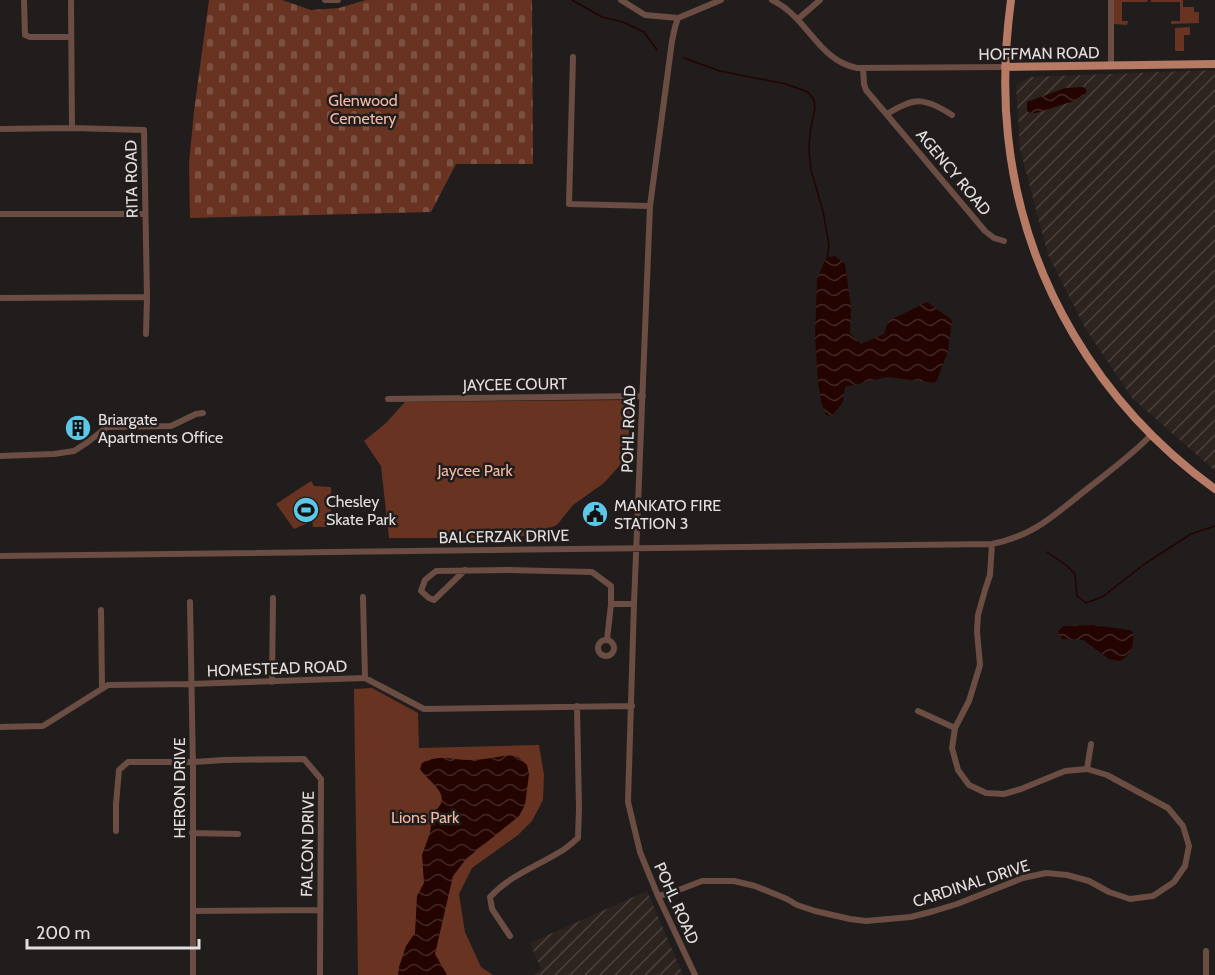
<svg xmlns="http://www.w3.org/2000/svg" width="1215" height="975" viewBox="0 0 1215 975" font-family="Cabin,sans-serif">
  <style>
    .industrial { fill: url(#industrial-furrows) }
    .green { fill: #683421 }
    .cemetery { fill: url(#cemetery-stones) }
    .water { fill: url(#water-waves) }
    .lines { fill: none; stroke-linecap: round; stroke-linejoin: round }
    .stream { stroke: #230400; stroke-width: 1.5 }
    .minor { stroke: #6b4d43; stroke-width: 6 }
    .major { stroke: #b77b65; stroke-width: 8 }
    .labels { text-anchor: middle; stroke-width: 5; stroke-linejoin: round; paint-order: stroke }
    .street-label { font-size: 16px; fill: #e2dfde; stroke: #211d1c }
    .park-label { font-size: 16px; fill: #f4b8a3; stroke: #211d1c }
    .poi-label { font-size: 16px; fill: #e2dfde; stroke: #211d1c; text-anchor: start }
  </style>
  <defs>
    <pattern id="industrial-furrows" width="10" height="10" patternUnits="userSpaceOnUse" patternTransform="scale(1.5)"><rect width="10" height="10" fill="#2d231f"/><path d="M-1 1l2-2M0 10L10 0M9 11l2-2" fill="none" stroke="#4b423f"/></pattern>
    <pattern id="cemetery-stones" width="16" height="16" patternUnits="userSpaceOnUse" patternTransform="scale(1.5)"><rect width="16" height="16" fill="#683421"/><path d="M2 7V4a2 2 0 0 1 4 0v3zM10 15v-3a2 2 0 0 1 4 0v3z" fill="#7d5141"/></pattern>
    <pattern id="water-waves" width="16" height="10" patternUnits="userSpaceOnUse" patternTransform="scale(1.5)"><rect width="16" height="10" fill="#230400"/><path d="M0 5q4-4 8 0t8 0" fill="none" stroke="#432825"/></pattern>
  </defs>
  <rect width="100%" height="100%" fill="#211d1c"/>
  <path class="industrial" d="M1215,70v401l-83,-73 -47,-70 -37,-73 -28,-106 -4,-64 14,-8z
    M647,891l36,84h-150l8,-6 -11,-26z"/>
  <path class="green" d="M1114,0h34l-1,2h-25v19h6l-1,4 -13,-1z
    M1151,0h32v7h11v5h5v11l-28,1v-3h9v-19h-29z
    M1190,27v8h-6v16h-9v-23z
    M630,400l-2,56 -24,27 -31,22 -16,20 -27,11 -52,2h-89l-8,-72 -17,-25 22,-18 19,-21z
    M311,481l3,5 17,1v40h-18l-1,-9 -2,4 -16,7 -18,-25z
    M372,688l46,25 1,35 120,-3 5,30 -1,25 -11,21 -14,14 -46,33 -13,26 6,38 16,35 12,8h-135l-4,-286z"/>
  <path class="cemetery" d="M209,0h73l29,10 28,-2 27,-8h166l1,164h-77l-25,48 -241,6 -1,-54 5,-53z"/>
  <path class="water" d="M1083,87l3,2v4l-6,6 -44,14h-6l-3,-2v-9l38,-14z
    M835,256l10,8 6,43 -1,26 11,11 23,-10 4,-13 39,-19 25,18 -4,31 -12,32 -49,-6 -42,10 -2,15 -11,14 -6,-1 -5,-14 -3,-19 -3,-46 2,-57 9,-21z
    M1093,625l37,5 3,2c1,15 -1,21 -13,29l-11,-2 -26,-19 -21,-1 -4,-8 6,-5z
    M509,755l9,2 9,8 2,9 -4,31 -6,11 -53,43 -13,17 -18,78 12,21h-49l1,-8 7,-21 9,-13 2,-37 7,-13 -2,-28 8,-22 3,-21c23,-16 -5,-30 -13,-43l2,-6c17,-9 29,-3 48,-3 13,0 26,-3 39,-5z"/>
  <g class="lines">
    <path class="stream" d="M572,0l30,17 21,5 21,10 13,18
      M684,58l36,13 66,13 22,8 6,8 1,8 -5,24 -1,18 2,20 12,41 6,34 -2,15
      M1047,552l19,13 9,9 2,22 9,7 16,-6 44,-34 45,-29 24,-8"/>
    <path class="minor" d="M24,0l1,35 5,2h41
      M71,0l1,128
      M325,0h13
      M621,0l24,15 33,3 43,-18
      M772,0c36,17 45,60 85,68l148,-1
      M1111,0v65
      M678,18l-3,9 -3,14 -22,165 -16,398 -6,198 12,50 18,44 37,79
      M798,19l22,-19
      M573,57l-4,147 81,2
      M863,68l1,16 2,6 119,141 9,7 10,3
      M887,114c28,-17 37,-17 65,1
      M0,129l72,-1 72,2 3,167 -1,37
      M0,214h145
      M0,298l147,-1
      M388,399l255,-3
      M0,456l54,-2 20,-3 14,-9 19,-15 64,-1 25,-12 7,-1
      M0,556l992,-12c45,-9 65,-32 99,-58 21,-17 42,-32 60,-51
      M465,570l-31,30 -5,-2 -8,-7 4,-11 11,-9 71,-1 85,2 19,14v18h23
      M363,597l2,81
      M190,602l3,167v206
      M101,610l1,78
      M598 648a8 8 0 1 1 16 0a8 8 0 1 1-16 0Z
      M607,640l4,-36
      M272,682l1,-84
      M918,711l37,17
      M0,727l43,-1 65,-41 83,-1 174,-6 59,31 208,-3
      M1087,769l4,-25
      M116,831v-27l3,-34 9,-8h65l31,-2 80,-1 17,20 -1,196
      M192,833l46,1
      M658,896l13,-3 31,-12h32l21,5 32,13 10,6 18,6 35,8 16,2 45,-4 23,-6 23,-7 66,-26 23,-5 21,2 22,6 20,11 21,7 23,-3 21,-14 11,-16 4,-20 -6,-20 -15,-18 -61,-33 -20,-6 -22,2 -44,18 -17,5 -18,-1 -17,-8 -11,-15 -6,-22 3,-20 14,-27 11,-36 -3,-34 1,-16 7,-25 5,-15 2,-31
      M193,911l127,-1
      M510,936l-18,-27 -2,-12c20,-22 48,-31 73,-47 5,-3 10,-8 15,-12l1,-29 -2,-103
      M1206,951v24"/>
    <path class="major" d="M1011,0c-6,45 -8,90 -3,136 15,143 91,269 207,353
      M1005,67l210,-3"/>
  </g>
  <defs>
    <g id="building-disc" transform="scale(1.35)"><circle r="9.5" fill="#5cc7e7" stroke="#211d1c"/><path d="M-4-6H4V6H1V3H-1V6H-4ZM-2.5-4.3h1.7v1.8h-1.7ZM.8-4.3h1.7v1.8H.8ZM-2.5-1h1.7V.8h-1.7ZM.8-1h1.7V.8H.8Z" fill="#111"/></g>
    <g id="stadium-disc" transform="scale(1.35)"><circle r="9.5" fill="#5cc7e7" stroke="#211d1c"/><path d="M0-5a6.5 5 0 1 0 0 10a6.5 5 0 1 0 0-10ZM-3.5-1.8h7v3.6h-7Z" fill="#111"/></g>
    <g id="civic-disc" transform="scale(1.35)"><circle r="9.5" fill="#5cc7e7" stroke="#211d1c"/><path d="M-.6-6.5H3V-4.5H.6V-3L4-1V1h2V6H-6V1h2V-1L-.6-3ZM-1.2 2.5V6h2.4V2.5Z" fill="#111"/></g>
  </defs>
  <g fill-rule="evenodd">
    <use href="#building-disc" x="78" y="428"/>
    <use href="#stadium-disc" x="306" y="510"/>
    <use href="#civic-disc" x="595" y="514"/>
  </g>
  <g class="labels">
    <g class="street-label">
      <text transform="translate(1039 53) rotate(-1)" y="6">HOFFMAN ROAD</text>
      <text transform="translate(954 172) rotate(50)" y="6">AGENCY ROAD</text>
      <text transform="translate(131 179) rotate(-91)" y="6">RITA ROAD</text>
      <text transform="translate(515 384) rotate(-1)" y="6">JAYCEE COURT</text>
      <text transform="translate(628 429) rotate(-88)" y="6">POHL ROAD</text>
      <text transform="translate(504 536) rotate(-1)" y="6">BALCERZAK DRIVE</text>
      <text transform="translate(277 668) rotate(-2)" y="6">HOMESTEAD ROAD</text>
      <text transform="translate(179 788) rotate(-90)" y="6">HERON DRIVE</text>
      <text transform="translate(307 844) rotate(-89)" y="6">FALCON DRIVE</text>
      <text transform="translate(971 883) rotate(-18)" y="6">CARDINAL DRIVE</text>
      <text transform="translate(677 903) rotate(66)" y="6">POHL ROAD</text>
    </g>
    <g class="park-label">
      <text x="363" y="106">Glenwood<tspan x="363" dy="18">Cemetery</tspan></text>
      <text x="475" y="476">Jaycee Park</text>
      <text x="425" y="823">Lions Park</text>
    </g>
    <g class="poi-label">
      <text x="98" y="425">Briargate<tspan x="98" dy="18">Apartments Office</tspan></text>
      <text x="326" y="507">Chesley<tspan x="326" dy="18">Skate Park</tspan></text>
      <text x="614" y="511">MANKATO FIRE<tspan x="614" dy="18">STATION 3</tspan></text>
    </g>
  </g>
  <path d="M27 939v9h172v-9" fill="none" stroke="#e2dfde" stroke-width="3"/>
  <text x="36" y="939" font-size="18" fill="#e2dfde" stroke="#211d1c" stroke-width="4.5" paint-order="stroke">200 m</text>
</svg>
